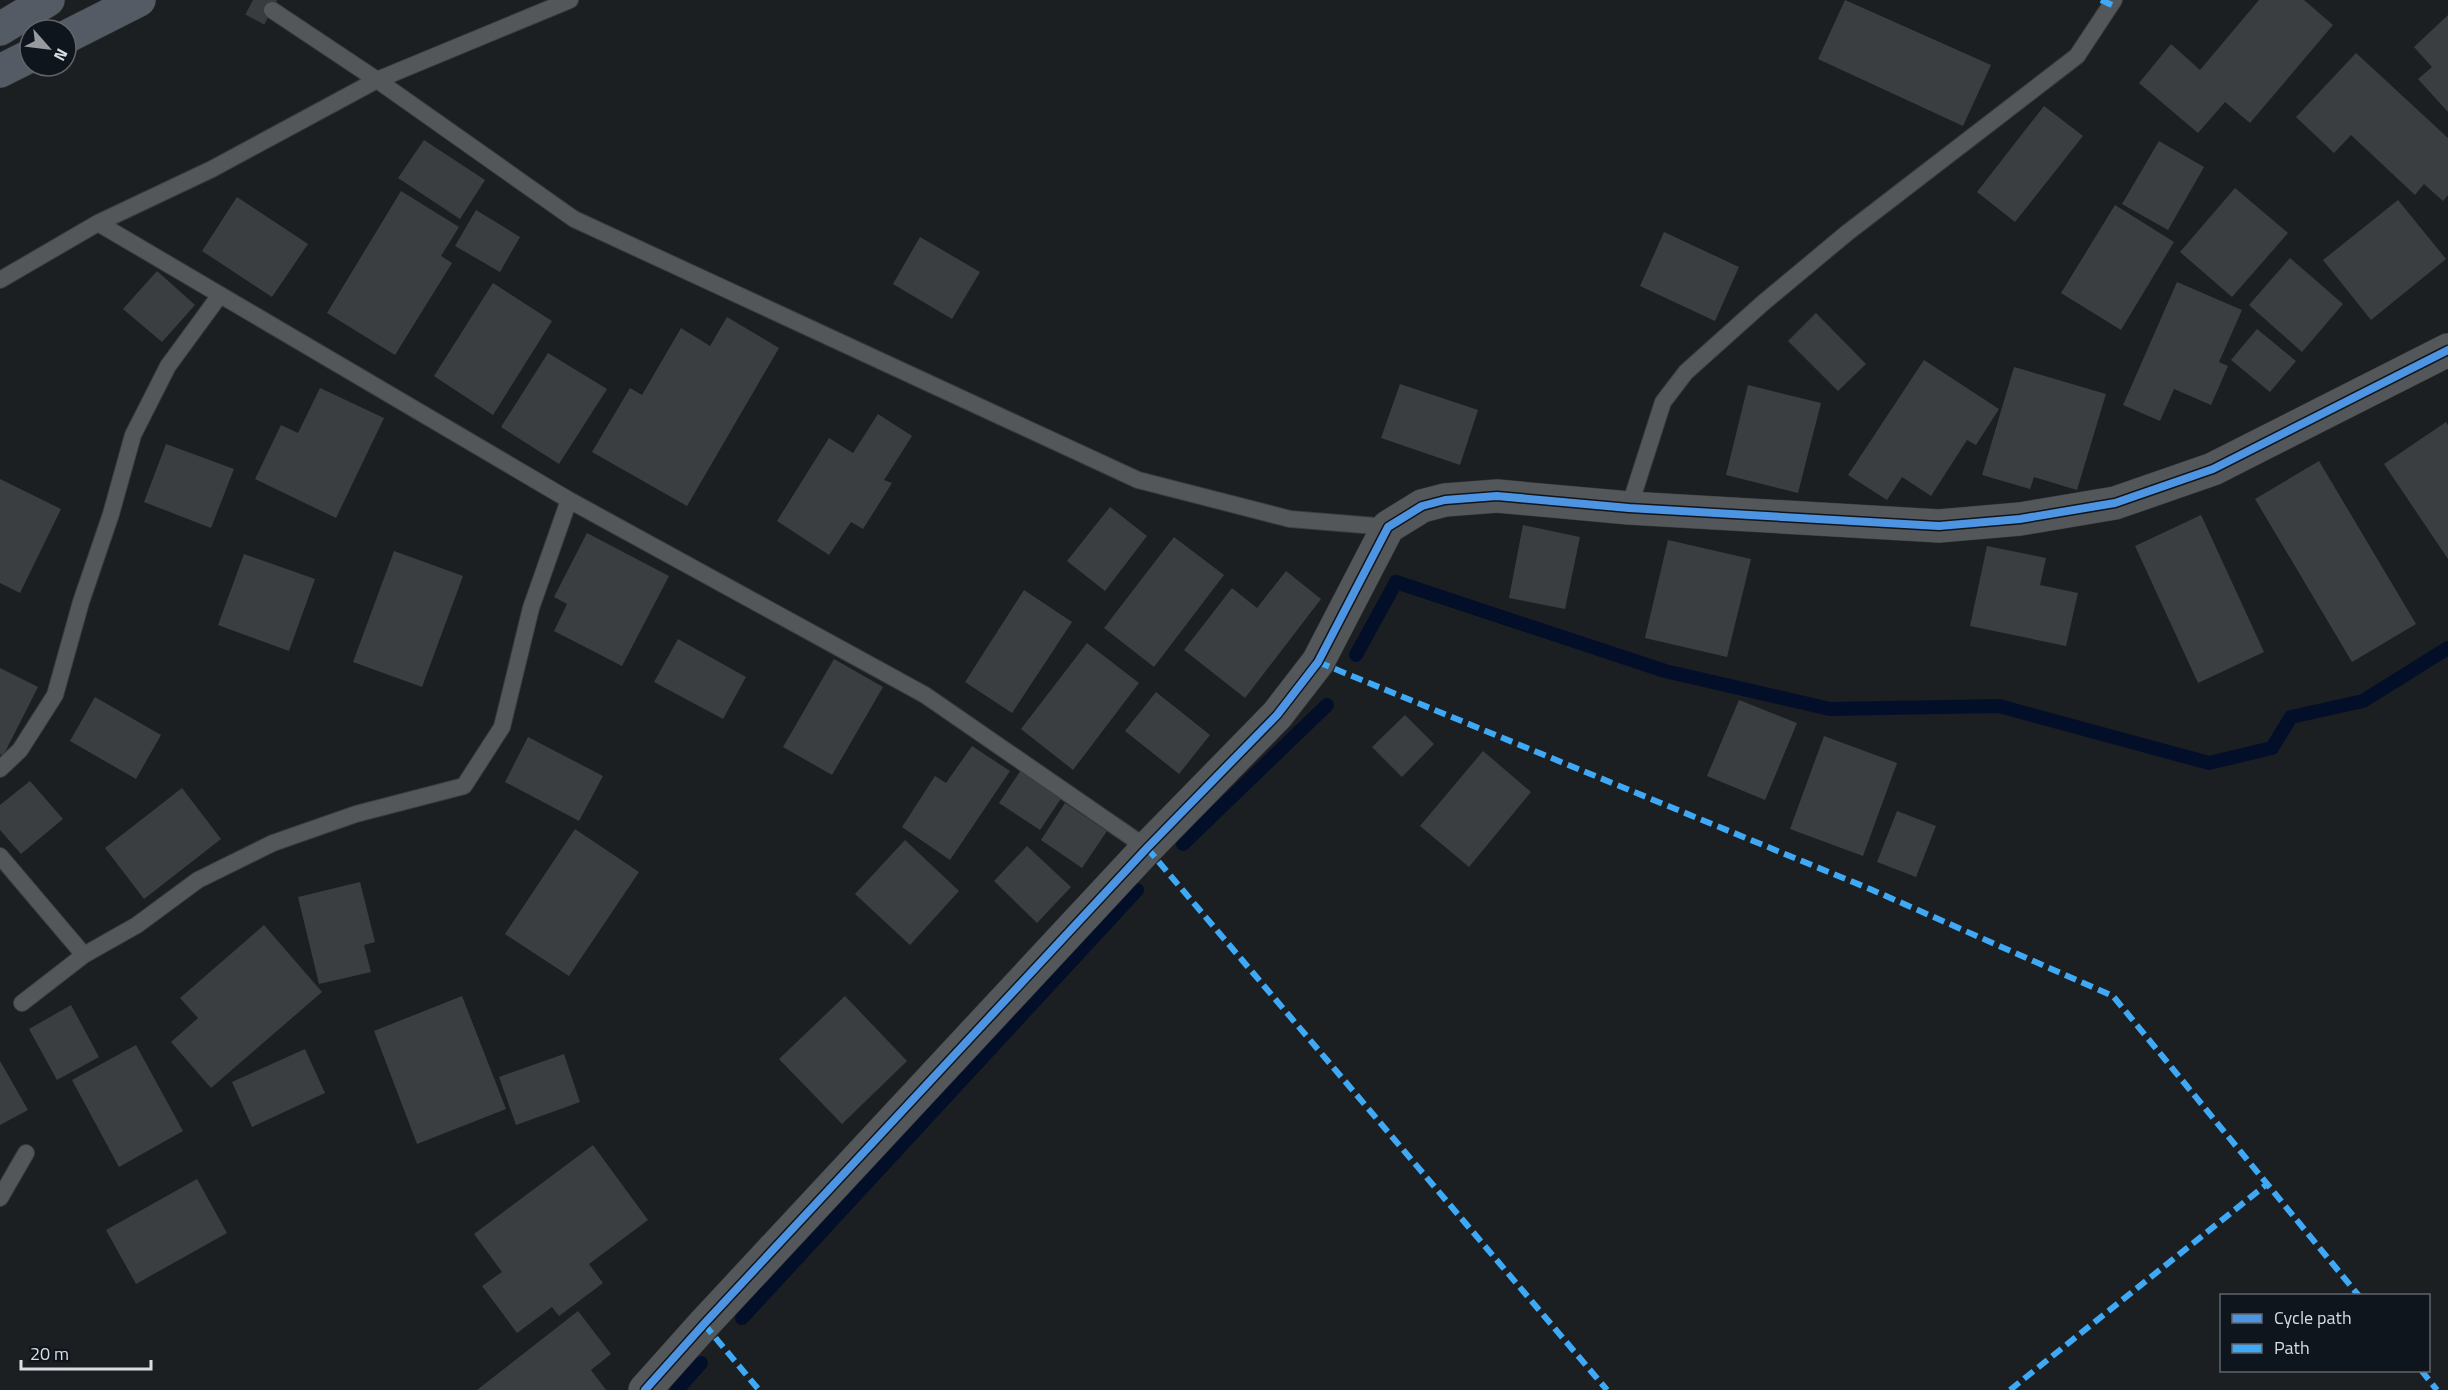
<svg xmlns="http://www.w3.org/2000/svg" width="2448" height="1390" viewBox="0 0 2448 1390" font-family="'Titillium Web',sans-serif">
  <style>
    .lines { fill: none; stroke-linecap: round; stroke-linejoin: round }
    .stream { stroke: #030f29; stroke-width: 14 }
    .building { fill: #3b3e41 }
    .minor-tunnel { stroke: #383c3f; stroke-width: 33; stroke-dasharray: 33 16; stroke-linecap: butt }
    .service-casing { stroke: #393c3e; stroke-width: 18 }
    .minor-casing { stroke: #393c3e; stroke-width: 34 }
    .motorway-casing { stroke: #393c3e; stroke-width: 34 }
    .service { stroke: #54575a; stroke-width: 16 }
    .minor { stroke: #54575a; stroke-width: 33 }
    .motorway { stroke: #545b64; stroke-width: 33 }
    .quiet { stroke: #3fa9f5; stroke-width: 6; stroke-dasharray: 12 6; stroke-linecap: butt }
    .cycleway-casing { stroke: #0f151c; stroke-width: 11 }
    .cycleway { stroke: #4d94e3; stroke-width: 8 }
  </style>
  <rect width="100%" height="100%" fill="#1c1f22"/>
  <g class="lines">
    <path class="stream" d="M1356,655l40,-73 269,89 165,38 169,-3 210,57 63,-15 19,-31 72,-16 85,-53
      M1183,844l144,-139
      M742,1318l395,-428
      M677,1390l24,-27"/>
  </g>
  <path class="building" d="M1845,0l146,65 -28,61 -145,-67z
    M2259,0h45l29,25 -83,98 -25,-21 -27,31 -59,-50 32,-39 29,26z
    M2448,15v97l-30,-33 14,-12 -18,-20z
    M2356,53l92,85v57l-5,6 -19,-17 -9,11 -64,-60 -17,18 -38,-36z
    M2044,106l39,30 -68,86 -38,-30z
    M424,140l61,40 -25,39 -62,-41z
    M2159,141l45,26 -36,63 -46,-26z
    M2235,188l53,45 -56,64 -52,-45z
    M401,191l58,36 -18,29 11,7 -57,92 -68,-42z
    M237,197l71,47 -36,53 -70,-46z
    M2398,200l48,59 -75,61 -48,-60z
    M2115,205l59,37 -53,88 -60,-37z
    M476,210l44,27 -20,35 -45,-26z
    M1664,232l75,35 -24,54 -75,-35z
    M920,237l60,35 -28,47 -59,-35z
    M2290,258l53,46 -41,48 -53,-47z
    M157,271l38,34 -33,37 -39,-33z
    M2177,282l65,28 -23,52 9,4 -17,39 -37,-16 -14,32 -37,-16z
    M493,283l59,38 -59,94 -59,-39z
    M1816,313l50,51 -28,27 -50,-50z
    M727,317l52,31 -92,158 -95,-54 38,-64 12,7 39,-67 29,18z
    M2257,329l39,32 -26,31 -39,-32z
    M548,353l59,36 -48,75 -58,-37z
    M1924,360l75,49 -23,36 -9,-5 -36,56 -29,-19 -15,23 -39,-25z
    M2014,367l92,27 -29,96 -43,-13 -4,12 -48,-14z
    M1400,384l78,26 -18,55 -79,-27z
    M1748,385l73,18 -23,90 -72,-18z
    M320,388l64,30 -48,100 -81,-39 26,-54 17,8z
    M878,414l34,22 -28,44 8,3 -29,46 -12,-7 -22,33 -52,-34 52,-83 24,15z
    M2446,422l2,3v134l-64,-95z
    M166,444l68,25 -23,59 -67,-26z
    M2319,461l97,163 -64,38 -97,-163z
    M0,479l61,30 -41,84 -20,-10z
    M1110,507l37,29 -42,55 -38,-30z
    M2201,515l63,137 -66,31 -63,-137z
    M1523,525l57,12 -15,72 -56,-11z
    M587,533l82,43 -47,90 -68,-35 13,-27 -13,-7z
    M1174,537l50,38 -70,92 -50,-39z
    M1668,540l83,19 -24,98 -82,-19z
    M1987,546l59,12 -6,27 38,8 -12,53 -96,-20z
    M394,551l69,25 -41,111 -69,-25z
    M244,554l71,25 -26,72 -71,-26z
    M1286,571l35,28 -76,99 -61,-48 48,-62 25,20z
    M1024,590l48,32 -60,91 -47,-31z
    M678,639l68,38 -23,42 -69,-37z
    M1087,643l52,40 -66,87 -52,-41z
    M834,659l49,28 -51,88 -49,-28z
    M0,668l38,19 -35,69 -3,-2z
    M1156,692l54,43 -31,39 -54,-43z
    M95,697l66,38 -25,44 -66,-38z
    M1739,700l58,23 -32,77 -58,-24z
    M1405,715l29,29 -32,33 -30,-30z
    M1824,736l73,27 -34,93 -73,-27z
    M528,737l75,39 -24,45 -74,-39z
    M972,746l38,25 -60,89 -48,-33 33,-51 11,7z
    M1483,751l48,41 -62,75 -49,-41z
    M1021,770l41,27 -22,33 -41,-27z
    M30,781l33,38 -42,35 -21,-24v-25z
    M182,788l39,51 -77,60 -39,-51z
    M1065,803l42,28 -25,37 -41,-28z
    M1897,811l39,15 -20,51 -39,-15z
    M575,829l64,43 -70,104 -64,-42z
    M905,840l54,51 -49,54 -55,-51z
    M1027,846l44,41 -34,36 -43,-42z
    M360,882l15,60 -11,3 7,27 -52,12 -21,-87z
    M264,925l58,67 -111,96 -40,-46 27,-24 -18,-20z
    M462,996l44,113 -89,35 -43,-113z
    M845,996l62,65 -65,63 -63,-65z
    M71,1005l28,52 -42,23 -28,-51z
    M136,1045l47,86 -64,36 -47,-87z
    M305,1049l20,44 -73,34 -20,-45z
    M564,1054l16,48 -64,23 -17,-48z
    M0,1061l28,49 -28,15z
    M593,1145l55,75 -59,44 14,19 -44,33 -7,-9 -35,26 -35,-47 20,-14 -28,-38z
    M197,1179l30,54 -91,51 -30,-54z
    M578,1311l33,43 -20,16 15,20h-129z"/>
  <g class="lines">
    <path class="minor-tunnel" d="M253,0l19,10"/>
    <g class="service-casing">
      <path id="service" d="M272,10l105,70 197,139 564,261 152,39 98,8
        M98,223l471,277 356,195 222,153
        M0,280l98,-57 114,-54 165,-89 193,-80
        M1629,508l34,-106 23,-30 77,-69 84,-70 230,-177 37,-56
        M0,769l20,-19 35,-55 26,-93 30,-88 22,-79 35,-69 52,-71
        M0,856l84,99
        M22,1003l62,-48 53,-30 61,-45 75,-37 83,-29 108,-28 38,-59 29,-119 38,-108
        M0,1198l26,-45"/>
    </g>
    <g class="minor-casing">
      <path id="minor" d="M645,1390l59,-66 443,-476 130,-133 41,-53 70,-135 34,-21 23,-6 52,-4 132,12 310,18 81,-7 95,-16 98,-34 235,-119"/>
    </g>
    <g class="motorway-casing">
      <path id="motorway" d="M0,29l48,-29
        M66,37l73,-37
        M0,71l30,-15"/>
    </g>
    <use href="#service" class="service"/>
    <use href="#minor" class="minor"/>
    <use href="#motorway" class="motorway"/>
    <path class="quiet" d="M2101,0l11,5
      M1318,662l552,227 243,107 246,300
      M1147,848l460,542
      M704,1324l55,66
      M2421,1370l16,20
      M2010,1390l257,-206"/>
    <g class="cycleway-casing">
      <path id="cycleway" d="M645,1390l59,-66 443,-476 130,-133 41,-53 70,-135 34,-21 23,-6 52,-4 132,12 310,18 81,-7 95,-16 98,-34 235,-119"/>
    </g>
    <use href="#cycleway" class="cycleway"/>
  </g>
  <rect x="2220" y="1294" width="210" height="78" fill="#0f151c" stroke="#60656c" stroke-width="1.5"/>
  <rect x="2232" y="1314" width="30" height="9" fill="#4d94e3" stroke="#60656c" stroke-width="1.5"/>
  <text x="2274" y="1324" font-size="18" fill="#d9dee3">Cycle path</text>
  <rect x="2232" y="1344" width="30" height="9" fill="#3fa9f5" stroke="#60656c" stroke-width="1.5"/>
  <text x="2274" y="1354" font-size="18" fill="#d9dee3">Path</text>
  <g transform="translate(48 48) rotate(118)"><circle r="28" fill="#0f151c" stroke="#60656c" stroke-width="1.5"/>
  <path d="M0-4.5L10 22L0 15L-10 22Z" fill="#979b9f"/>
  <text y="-9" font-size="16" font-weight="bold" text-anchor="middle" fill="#d9dee3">N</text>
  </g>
  <path d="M21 1360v9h130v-9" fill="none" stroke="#d9dee3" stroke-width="3"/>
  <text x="30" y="1360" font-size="18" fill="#d9dee3" stroke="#0f151c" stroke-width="4.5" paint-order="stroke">20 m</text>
</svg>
